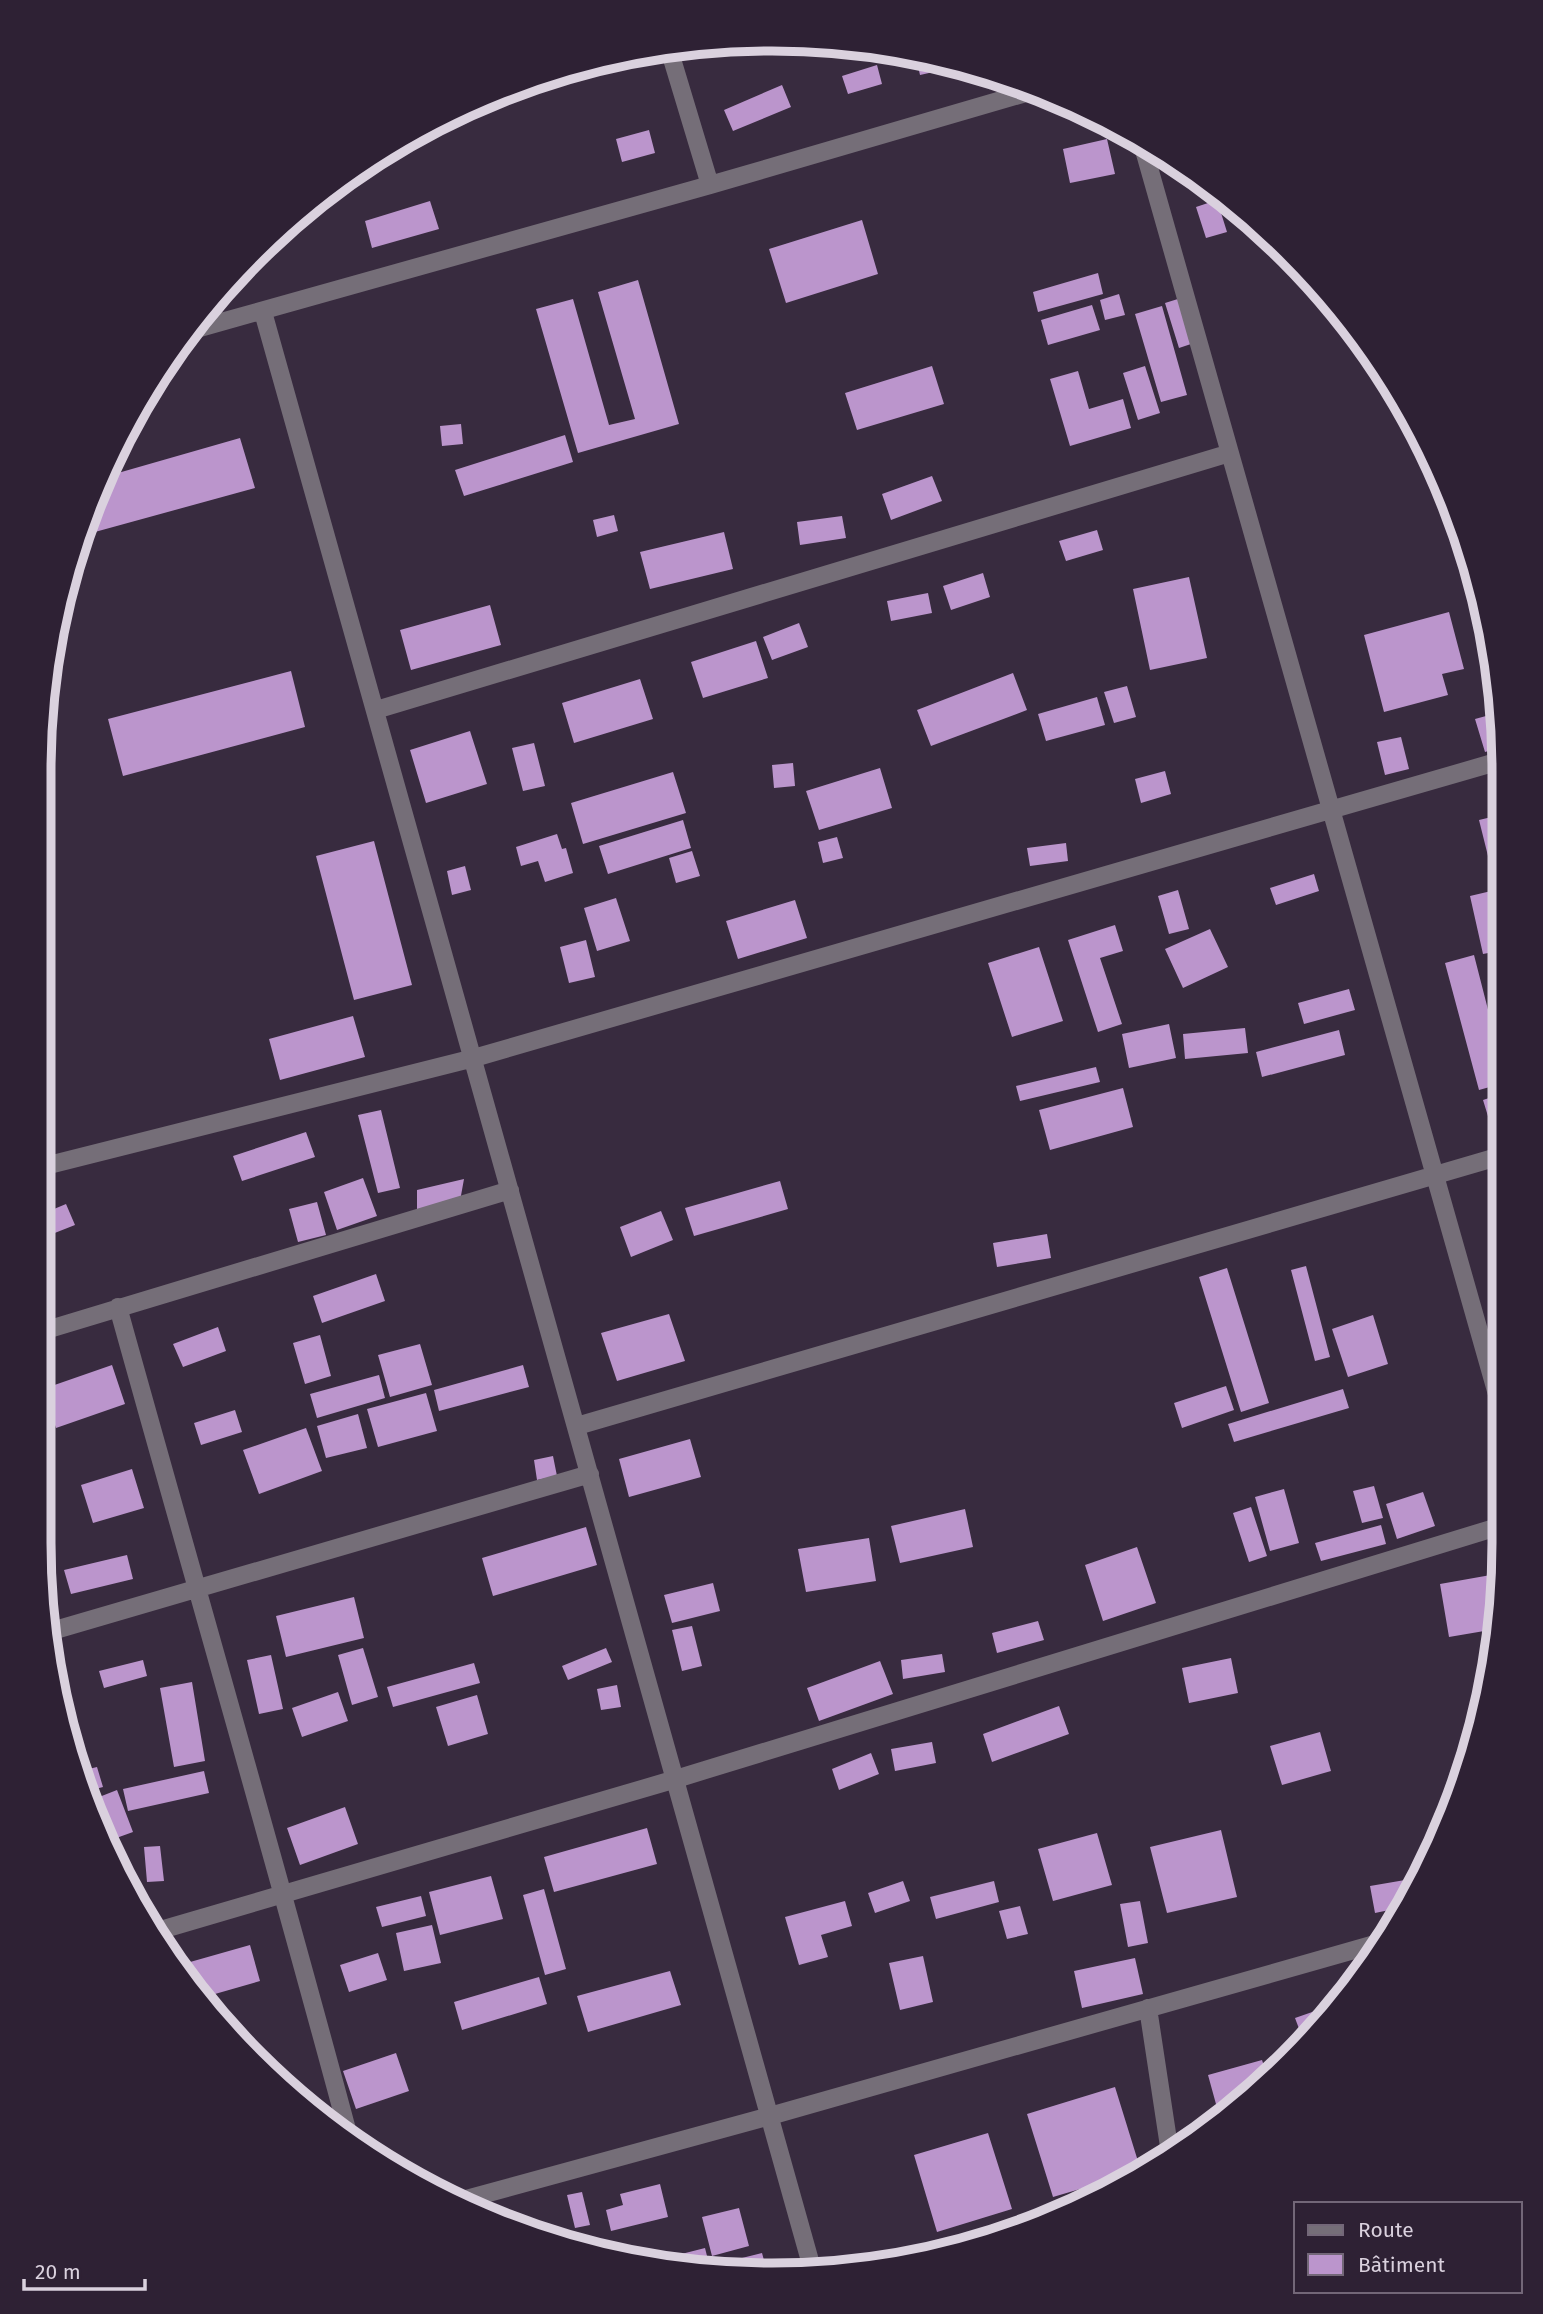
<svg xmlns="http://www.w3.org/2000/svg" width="1543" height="2314" viewBox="0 0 1543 2314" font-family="'Fira Sans',sans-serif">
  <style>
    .building { fill: #bb95cc }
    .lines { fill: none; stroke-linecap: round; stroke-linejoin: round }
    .minor { stroke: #756e78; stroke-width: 18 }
    .rim { fill: none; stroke: #dad1de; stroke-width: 9 }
  </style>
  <rect width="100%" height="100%" fill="#382b3f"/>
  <path class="building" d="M915,53l26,8 19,5 -40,9z
    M877,65l5,19 -34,10 -6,-18z
    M782,85l9,22 -58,24 -9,-21z
    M649,130l6,23 -33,9 -6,-23z
    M1107,139l8,35 -45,9 -7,-34z
    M1217,200l10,32 -21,6 -10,-31z
    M430,201l9,28 -67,19 -7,-27z
    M862,220l16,54 -92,29 -17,-54z
    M1098,273l5,21 -65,18 -5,-20z
    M638,280l41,144 -101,29 -42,-144 37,-10 36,126 26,-6 -37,-127z
    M1119,294l6,21 -20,5 -5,-20z
    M1181,298l13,45 -15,5 -14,-45z
    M1092,305l8,25 -52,15 -7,-25z
    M1162,306l25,89 -26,7 -26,-88z
    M932,366l12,38 -87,26 -12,-37z
    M1145,366l15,47 -22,7 -15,-47z
    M1078,371l11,38 34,-10 8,29 -61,18 -20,-67z
    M461,424l2,20 -21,2 -2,-20z
    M565,435l8,27 -109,34 -9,-26z
    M240,438l15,50 -171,47 20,-58z
    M932,476l10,25 -51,19 -9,-26z
    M614,515l4,16 -21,6 -4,-17z
    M842,516l4,22 -46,7 -3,-23z
    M1097,530l6,20 -37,11 -7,-20z
    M724,532l9,37 -83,20 -10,-37z
    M983,573l7,24 -39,13 -8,-24z
    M1189,577l18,81 -57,12 -17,-81z
    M928,593l4,20 -41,8 -4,-20z
    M490,605l11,40 -90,25 -11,-40z
    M1449,612l15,57 -22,5 6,21 -64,17 -20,-77z
    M799,623l9,24 -36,13 -9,-23z
    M756,641l12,37 -65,20 -12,-36z
    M291,671l14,56 -182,49 -15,-57z
    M1013,673l14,37 -96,36 -14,-36z
    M640,679l13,40 -79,24 -12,-40z
    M1127,686l9,31 -22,6 -10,-31z
    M1097,697l8,28 -59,16 -8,-27z
    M1497,713l5,34 -17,5 -10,-33z
    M470,731l17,53 -61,19 -16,-53z
    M1401,737l8,32 -24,6 -8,-33z
    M534,743l11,43 -22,5 -11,-43z
    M793,763l2,23 -21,2 -2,-23z
    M880,768l12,40 -73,22 -13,-39z
    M1165,771l6,23 -30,9 -6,-24z
    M673,772l13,41 -103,31 -12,-41z
    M1504,814v46l-14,4 -11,-44z
    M683,820l8,28 -83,26 -9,-28z
    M557,834l5,15 4,-1 7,25 -28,9 -7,-21 -17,5 -5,-19z
    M837,837l6,21 -20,5 -5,-21z
    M374,841l38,144 -58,15 -38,-144z
    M1066,843l2,18 -38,5 -3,-18z
    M692,851l8,25 -24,7 -7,-25z
    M465,866l6,24 -19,5 -5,-24z
    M1314,874l5,17 -43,14 -6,-17z
    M1504,888v62l-21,4 -13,-58z
    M1178,890l11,39 -20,5 -11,-38z
    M616,898l14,43 -33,10 -13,-43z
    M795,900l12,38 -69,21 -12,-38z
    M1115,925l8,26 -23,7 22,66 -24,8 -30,-92z
    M1210,929l18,38 -45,21 -18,-39z
    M586,940l9,37 -26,6 -9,-36z
    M1039,947l24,74 -51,16 -24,-74z
    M1474,955l30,117v11l-25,7 -34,-127z
    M1349,989l6,21 -51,14 -6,-21z
    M353,1016l12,41 -85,23 -11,-41z
    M1169,1024l7,34 -47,10 -7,-34z
    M1245,1028l3,25 -63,6 -2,-25z
    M1339,1030l6,25 -83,22 -6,-25z
    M1096,1067l4,15 -80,19 -4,-15z
    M1123,1088l10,39 -83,23 -11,-40z
    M1504,1093v29l-13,4 -8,-26z
    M381,1110l19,78 -22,5 -20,-78z
    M306,1132l9,25 -73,24 -9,-25z
    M363,1178l14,38 -40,14 -13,-38z
    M464,1179l-4,22 -43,15v-26z
    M780,1181l8,28 -94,27 -9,-28z
    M317,1202l9,33 -28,7 -9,-33z
    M66,1204l9,21 -33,13v-24z
    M661,1211l12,29 -42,17 -11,-30z
    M1047,1234l4,24 -54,9 -4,-24z
    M1306,1266l24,91 -15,4 -24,-91z
    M1227,1268l42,135 -28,9 -42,-135z
    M376,1274l9,27 -63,22 -9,-27z
    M669,1314l16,47 -68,20 -16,-48z
    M1373,1315l15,49 -40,13 -16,-48z
    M218,1327l8,24 -43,16 -10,-23z
    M320,1335l11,41 -26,8 -12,-41z
    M420,1344l12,41 -42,12 -12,-42z
    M112,1365l13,39 -69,24 -13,-39z
    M523,1365l6,22 -90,24 -5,-21z
    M379,1375l6,23 -68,20 -7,-24z
    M1226,1386l8,24 -52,18 -8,-25z
    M1343,1389l6,19 -115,34 -6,-18z
    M426,1393l11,38 -59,16 -11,-38z
    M235,1410l7,22 -41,13 -7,-22z
    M358,1414l9,34 -41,10 -9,-32z
    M306,1428l16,43 -63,23 -16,-44z
    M690,1439l11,38 -72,20 -10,-38z
    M553,1456l4,20 -20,4 -3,-20z
    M132,1469l12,39 -51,15 -12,-38z
    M1374,1486l9,32 -21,5 -9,-32z
    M1284,1489l15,54 -29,8 -15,-54z
    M1423,1492l12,34 -38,13 -11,-35z
    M1251,1507l16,49 -18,6 -16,-49z
    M965,1509l8,38 -73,16 -9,-37z
    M1381,1525l5,19 -65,17 -6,-18z
    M586,1527l11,38 -104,31 -11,-38z
    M869,1538l7,43 -70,11 -8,-43z
    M1137,1547l19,56 -53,18 -18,-56z
    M127,1555l6,24 -62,15 -7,-24z
    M1502,1573l-6,56 -47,8 -9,-53z
    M713,1583l7,28 -48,12 -8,-28z
    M354,1597l10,41 -78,19 -10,-41z
    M1038,1621l6,19 -47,13 -5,-20z
    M692,1626l10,40 -20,5 -10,-41z
    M363,1648l15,49 -26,8 -14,-50z
    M606,1648l6,14 -44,18 -6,-14z
    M942,1654l3,18 -42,7 -2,-19z
    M271,1655l12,54 -24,5 -12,-54z
    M1231,1658l7,35 -49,10 -7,-35z
    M143,1660l4,16 -43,12 -5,-17z
    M880,1661l13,33 -74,27 -12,-33z
    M474,1663l6,20 -87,24 -6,-20z
    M192,1682l13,79 -31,6 -14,-79z
    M617,1685l4,22 -20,3 -4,-21z
    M338,1692l10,29 -46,16 -10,-29z
    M1488,1692l-4,13 -9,3 -3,-11z
    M477,1695l11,39 -40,12 -12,-39z
    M1059,1706l10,28 -77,28 -9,-28z
    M1320,1732l11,39 -49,14 -12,-39z
    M932,1742l4,21 -41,8 -4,-22z
    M871,1753l8,21 -40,16 -7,-21z
    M97,1767l6,20 -19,5 -8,-20z
    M204,1771l5,22 -81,18 -5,-22z
    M117,1790l16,42 -25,9 -19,-40z
    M345,1807l13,37 -58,21 -13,-37z
    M647,1828l10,36 -103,28 -10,-35z
    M1221,1830l16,67 -70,16 -17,-66z
    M1097,1833l15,52 -59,16 -15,-52z
    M160,1846l4,35 -17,1 -3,-35z
    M491,1876l12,43 -63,16 -11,-43z
    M1405,1880l4,19 -5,8 -29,6 -5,-27z
    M903,1881l7,20 -35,12 -7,-20z
    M994,1881l5,21 -63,17 -6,-22z
    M544,1889l22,80 -21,6 -22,-80z
    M421,1896l5,20 -44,11 -6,-20z
    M845,1901l7,25 -31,9 7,22 -29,8 -14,-48z
    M1140,1901l8,42 -20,4 -8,-43z
    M1020,1906l8,28 -21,5 -8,-28z
    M432,1925l9,38 -37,8 -8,-38z
    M250,1945l10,36 -59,17 -25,-32z
    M378,1953l9,27 -38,12 -9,-27z
    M923,1956l10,46 -33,8 -11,-47z
    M1135,1958l8,36 -61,14 -8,-37z
    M670,1971l11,34 -93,27 -11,-36z
    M539,1977l8,27 -85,26 -8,-28z
    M1341,2002l-23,27 -17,5 -6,-16z
    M396,2053l13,38 -53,18 -13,-38z
    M1262,2060l6,18 -49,37 -11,-40z
    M1115,2087l26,84 -88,26 -26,-83z
    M988,2133l24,76 -75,23 -23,-77z
    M660,2184l8,33 -57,14 -5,-21 17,-5 -3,-11z
    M582,2192l8,33 -15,3 -8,-33z
    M739,2208l10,38 -37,10 -10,-39z
    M705,2248l6,24 -61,-10z
    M762,2253l5,18 -38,3 -3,-12z"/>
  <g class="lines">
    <path class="minor" d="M669,49l41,136
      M1142,143l362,1276
      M263,312l549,1956
      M189,331l521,-146 326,-95
      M376,710l854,-257
      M41,1167l433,-109 1029,-298
      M118,1307c77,277 157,553 231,830
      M43,1331l467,-141
      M577,1426l927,-271
      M45,1633l545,-159
      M154,1932l522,-153 828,-254
      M1148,2008l22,145
      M459,2201l311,-85 612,-174"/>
  </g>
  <path d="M0 0H1543V2314H0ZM771 51H772A720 720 0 0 1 1492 771V1543A720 720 0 0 1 772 2263H771A720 720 0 0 1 51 1543V771A720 720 0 0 1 771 51Z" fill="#2e2134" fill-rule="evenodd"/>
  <path class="rim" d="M771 51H772A720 720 0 0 1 1492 771V1543A720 720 0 0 1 772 2263H771A720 720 0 0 1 51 1543V771A720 720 0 0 1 771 51Z"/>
  <rect x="1294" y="2202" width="228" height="91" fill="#2e2134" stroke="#736778" stroke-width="2"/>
  <rect x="1308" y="2225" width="35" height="10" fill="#756e78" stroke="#736778" stroke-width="2"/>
  <text x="1358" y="2237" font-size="21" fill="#dad1de">Route</text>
  <rect x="1308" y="2254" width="35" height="21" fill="#bb95cc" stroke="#736778" stroke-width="2"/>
  <text x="1358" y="2272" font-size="21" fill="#dad1de">Bâtiment</text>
  <path d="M24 2279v10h121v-10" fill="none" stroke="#dad1de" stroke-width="3.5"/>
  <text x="35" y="2279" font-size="21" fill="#dad1de" stroke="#2e2134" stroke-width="5" paint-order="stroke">20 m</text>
</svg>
